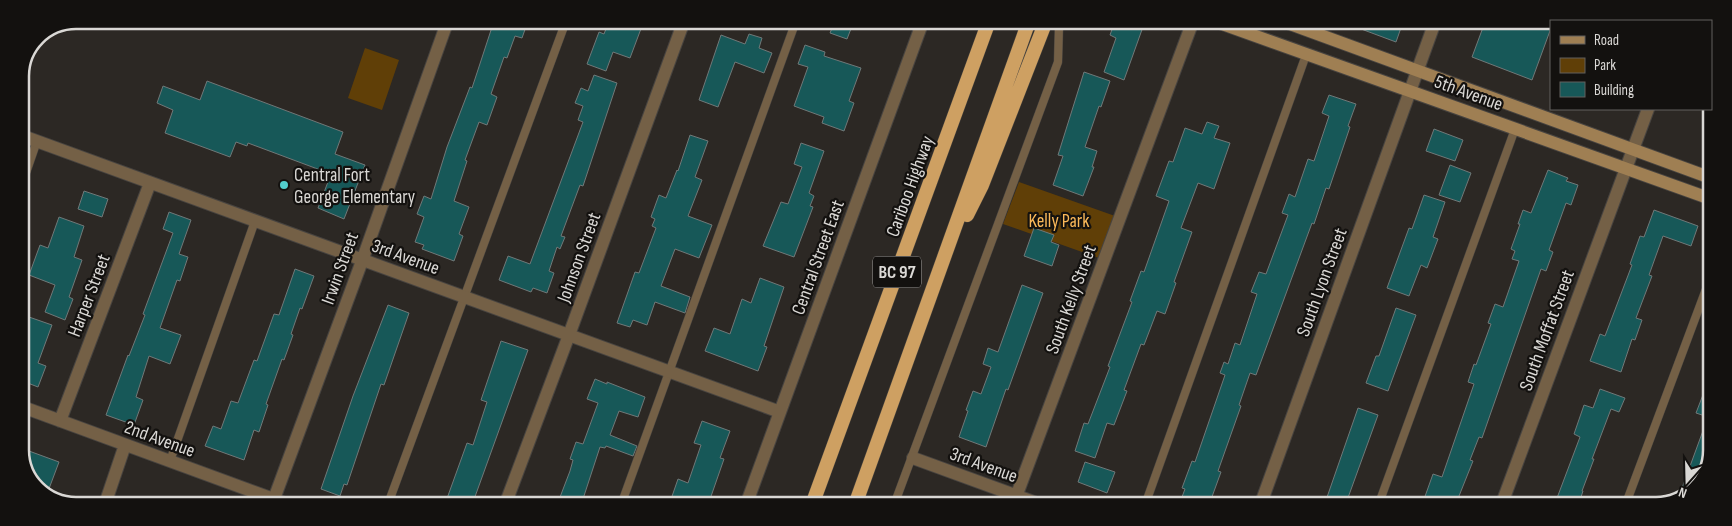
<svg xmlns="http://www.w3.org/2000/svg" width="1732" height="526" viewBox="0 0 1732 526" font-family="'Sofia Sans Condensed',sans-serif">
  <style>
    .green { fill: #603f07 }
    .building { fill: #175858; stroke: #707878 }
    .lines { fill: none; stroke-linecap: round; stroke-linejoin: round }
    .service-casing { stroke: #484440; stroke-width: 9 }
    .minor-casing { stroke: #484440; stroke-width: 14 }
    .secondary-casing { stroke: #484440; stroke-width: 14 }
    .trunk-casing { stroke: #484440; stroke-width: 15 }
    .service { stroke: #746046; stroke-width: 8 }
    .minor { stroke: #746046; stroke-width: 12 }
    .secondary { stroke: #9f7f53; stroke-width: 12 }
    .trunk { stroke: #cea062; stroke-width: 14 }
    .poi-dot { fill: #52cdcc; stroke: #13110f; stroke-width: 2 }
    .labels { text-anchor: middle; stroke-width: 4.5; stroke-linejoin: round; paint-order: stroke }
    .shield { fill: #13110f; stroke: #9e9c9a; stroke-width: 1 }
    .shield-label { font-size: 18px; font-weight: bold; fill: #dad8d5 }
    .street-label { font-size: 19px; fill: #dad8d5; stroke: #13110f }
    .poi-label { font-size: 19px; fill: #dad8d5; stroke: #13110f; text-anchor: start }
    .park-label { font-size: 19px; fill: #fab859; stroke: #13110f }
    .rim { fill: none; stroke: #dad8d5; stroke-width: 2.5 }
  </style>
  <rect width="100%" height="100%" fill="#2c2824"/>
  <path class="green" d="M365,48l34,12 -17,50 -34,-12z
    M1019,182l96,34 -16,42 -96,-34z"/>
  <path class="building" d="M494,21h34l-6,17 -7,-2 -8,22 -3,-1 -13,37 6,3 -10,28 -8,-3 -14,38 2,1 -13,40 15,6 -10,27 4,2 -9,25 -32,-12 2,-4 -9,-3 9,-25 -7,-3 7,-18 7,3 16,-52 23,-60 2,1z
    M609,21h19l14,5 -12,32 -17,-6 -7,19 -19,-7 12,-32 5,2z
    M835,21h19l-7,18 -17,-6z
    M1115,21h22l7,3 -20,56 -20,-8 12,-34 -6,-3z
    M1346,22h57l-7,20 -51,-19z
    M1485,22h48l18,6 -19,52 -60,-23z
    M749,34l13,4 -3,10 13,5 -8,20 -29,-11 -17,45 -19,-7 22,-65 24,9z
    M805,45l20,7 -1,4 37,12 -12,33 5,2 -10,28 -22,-8 2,-6 -30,-11 14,-39 -10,-3z
    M1084,72l26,9 -9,26 -2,-1 -14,41 12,4 -5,16h2l-11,29 -30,-11 10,-29 -5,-1z
    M594,75l23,8 -34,103 -3,-1 -19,51 4,1 -5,12 -3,-2 -8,24 5,2 -7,20 -14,-5 -2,4 -32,-12 9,-24 22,8 53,-142 -5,-2 5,-14 -8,-3 6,-15 7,3z
    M207,81l136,51 -8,22 30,11 -21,54 -26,-11 13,-34 -83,-31 -1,3 -11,-4 -6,15 -65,-24 8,-23 -16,-7 6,-17 37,14z
    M1329,95l27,9 -8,22 2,1 -21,62 -3,-1 -12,36 -2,-1 -56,152 -6,-2 -11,32 2,1 -23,65 3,1 -12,33h-30l6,-16 -3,-1 10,-27 3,1 30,-87 -5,-2 4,-11 4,2 7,-21 5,2 17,-51 -6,-2 8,-20 7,2 22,-59 -6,-2 7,-19 6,3 13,-38 6,2 15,-45 -7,-3z
    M1207,122l12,4 -5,12 16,5 -16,46 -16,-6 -17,45 11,4 -18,50 2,1 -11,31 -8,-3 -13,34 -3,-1 -17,46 3,1 -13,34 -7,-2 -12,35 -20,-7 9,-28 4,1 22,-57 -2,-1 24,-64 -2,-1 11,-30 3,1 25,-71 -13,-5 13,-35 4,1 12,-34 17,6z
    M1434,129l29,11 -8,21 -29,-10z
    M690,135l18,6 -13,36 7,3 -14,36 24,9 -13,33 -24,-9 -14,37 29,11 -5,16 -30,-11 -8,23 -14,-5 -3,7 -13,-4 18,-51 4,1 17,-45 -4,-2 3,-7 -4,-2 8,-22 7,3 11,-28 1,1z
    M801,143l23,8 -15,42 5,3 -4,10 3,1 -19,50 -31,-11 18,-44 7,2 14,-37 -8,-3z
    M1450,165l21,8 -11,29 -21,-7z
    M1548,170l20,8 -2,3 12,4 -7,20 -5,-2 -17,47 4,2 -7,19 -5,-2 -59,169 -3,-1 -9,23 3,1 -18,45 -15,-6 -2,6h-6l-9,-4 10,-28 9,3 32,-93 -6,-2 6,-18 2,1 15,-41 -3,-1 7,-19 8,3 16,-46 -7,-2 3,-8 -4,-2 9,-25h-2l5,-14 8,3z
    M84,191l24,8 -6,18 -24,-8z
    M1424,195l21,7 -12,35 5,2 -11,29 -6,-3 -12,31 -22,-8 22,-60 3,1z
    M1654,210l44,16 -7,20 -28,-10 -14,39 3,1 -16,42 6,2 -7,20 -3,-1 -11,33 -31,-11 10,-27 5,2 27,-71 -2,-1 10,-28 4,1z
    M169,212l22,8 -12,34 9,3 -8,24 -3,-1 -17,48 21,7 -11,29 -21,-8 -13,41 7,3 -9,25 -28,-10 22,-60 1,1 16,-41 -2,-1 30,-81 -10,-4z
    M59,217l25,9 -10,31 8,3 -13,37 4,2 -8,21 -20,-8 10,-27 -26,-10 11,-30 8,3z
    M1034,228l20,7 -3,7 8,3 -7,21 -28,-10z
    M295,269l19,7 -12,33 -2,-1 -9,26 2,1 -9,25 -2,-1 -16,45 2,1 -9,27 -5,-2 -10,30 -39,-14 8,-20 8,3 10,-28 7,2 16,-43 3,1 17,-47 5,1z
    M760,278l24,9 -20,59 3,1 -9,24 -53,-20 9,-23 16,6 12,-35 9,4z
    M1022,285l21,8 -35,97 -2,-1 -20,58 -27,-10 9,-26 -2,-1 7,-19 8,3 10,-27 -8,-3 5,-16 10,4z
    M388,305l21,8 -25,72 -3,-1 -34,101 -3,-1 -4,12 -19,-7 32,-93z
    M1396,308l20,7 -28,76 -22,-8 10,-27h3z
    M29,317l23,8 -14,38 8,3 -8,21 -18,-7v-40z
    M501,341l27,9 -12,33 -44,122 -27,-1 22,-61 6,2 14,-43 -6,-2z
    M595,379l12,5v-2l38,15 -7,20 -19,-6 -9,24 27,11 -4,10 -27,-10 -1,2 -5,-1 -19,58h-24l13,-34 3,-11 -3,-1 6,-17 7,2 15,-41 -11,-4z
    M1709,379h1v86l-20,30 -12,4 30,-82 -12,-4z
    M1600,389l25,9 -6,14 -8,-3 -19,50h2l-12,32h1l-5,15h-24l26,-69 -6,-3 10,-29 9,3z
    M1358,408l20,7 -33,91h-13l-7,-3z
    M702,421l28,10 -10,27 4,1 -16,46h-39l9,-26 10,4 13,-38 -7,-2z
    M29,451l30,11 -12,32 -15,-10 -8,-20z
    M1085,462l30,10 -8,21 -29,-11z"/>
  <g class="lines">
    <g class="service-casing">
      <path id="service" d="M20,190l17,-49
        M170,461l85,-240
        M388,504l178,-483
        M621,505l175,-484
        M894,505l164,-443 1,-36
        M1145,505l161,-450
        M1378,506l137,-377
        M1625,506l86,-230"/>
    </g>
    <g class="minor-casing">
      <path id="minor" d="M20,135l760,277
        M20,406l267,98
        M60,421l90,-238
        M913,458l129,47
        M274,499l88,-238 86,-241
        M105,504l20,-59
        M505,505l64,-170 115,-314
        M746,505l177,-484
        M1013,505l180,-484
        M1260,506l175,-484
        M1501,506l147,-397"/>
    </g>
    <g class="secondary-casing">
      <path id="secondary" d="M1214,21l497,178
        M1282,21l429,157"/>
    </g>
    <g class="trunk-casing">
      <path id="trunk" d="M967,215l15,-30 64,-164
        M812,505l177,-484
        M855,505l174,-484"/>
    </g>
    <use href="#service" class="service"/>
    <use href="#minor" class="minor"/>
    <use href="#secondary" class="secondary"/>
    <use href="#trunk" class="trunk"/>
  </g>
  <circle class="poi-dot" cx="284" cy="185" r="5"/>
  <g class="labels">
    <rect class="shield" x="873" y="256.5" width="48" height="31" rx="4"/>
    <g class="shield-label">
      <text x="897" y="278">BC 97</text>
    </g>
    <g class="street-label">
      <text transform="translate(1469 92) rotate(20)" y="7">5th Avenue</text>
      <text transform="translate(909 186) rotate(-70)" y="7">Cariboo Highway</text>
      <text transform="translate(406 256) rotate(20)" y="7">3rd Avenue</text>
      <text transform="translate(578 257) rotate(-70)" y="7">Johnson Street</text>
      <text transform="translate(817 257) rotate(-70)" y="7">Central Street East</text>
      <text transform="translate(339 268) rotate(-70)" y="7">Irwin Street</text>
      <text transform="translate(1321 282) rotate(-70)" y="7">South Lyon Street</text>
      <text transform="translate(88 295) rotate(-69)" y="7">Harper Street</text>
      <text transform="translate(1070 299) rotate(-70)" y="7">South Kelly Street</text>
      <text transform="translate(1546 330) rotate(-70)" y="7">South Moffat Street</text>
      <text transform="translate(160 438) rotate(20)" y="7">2nd Avenue</text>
      <text transform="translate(984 464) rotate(20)" y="7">3rd Avenue</text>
    </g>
    <g class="poi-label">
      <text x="294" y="181">Central Fort<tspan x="294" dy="22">George Elementary</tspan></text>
    </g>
    <g class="park-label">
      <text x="1059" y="227">Kelly Park</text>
    </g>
  </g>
  <path d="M0 0H1732V526H0ZM76 29H1656A47 47 0 0 1 1703 76V450A47 47 0 0 1 1656 497H76A47 47 0 0 1 29 450V76A47 47 0 0 1 76 29Z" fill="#13110f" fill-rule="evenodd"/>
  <path class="rim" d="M76 29H1656A47 47 0 0 1 1703 76V450A47 47 0 0 1 1656 497H76A47 47 0 0 1 29 450V76A47 47 0 0 1 76 29Z"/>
  <rect x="1550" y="20" width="162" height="90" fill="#13110f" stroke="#63615e"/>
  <rect x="1560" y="36" width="25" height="8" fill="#9f7f53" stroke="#63615e"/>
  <text x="1594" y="45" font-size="15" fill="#dad8d5">Road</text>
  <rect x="1560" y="58" width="25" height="15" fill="#603f07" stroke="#63615e"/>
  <text x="1594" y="70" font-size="15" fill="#dad8d5">Park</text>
  <rect x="1560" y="82" width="25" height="15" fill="#175858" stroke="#63615e"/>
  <text x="1594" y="95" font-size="15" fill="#dad8d5">Building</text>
  <g transform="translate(1687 481) rotate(200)" stroke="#13110f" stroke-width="4" paint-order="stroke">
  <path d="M0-4L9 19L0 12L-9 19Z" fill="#dad8d5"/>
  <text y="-8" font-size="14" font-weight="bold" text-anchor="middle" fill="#dad8d5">N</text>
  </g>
</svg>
